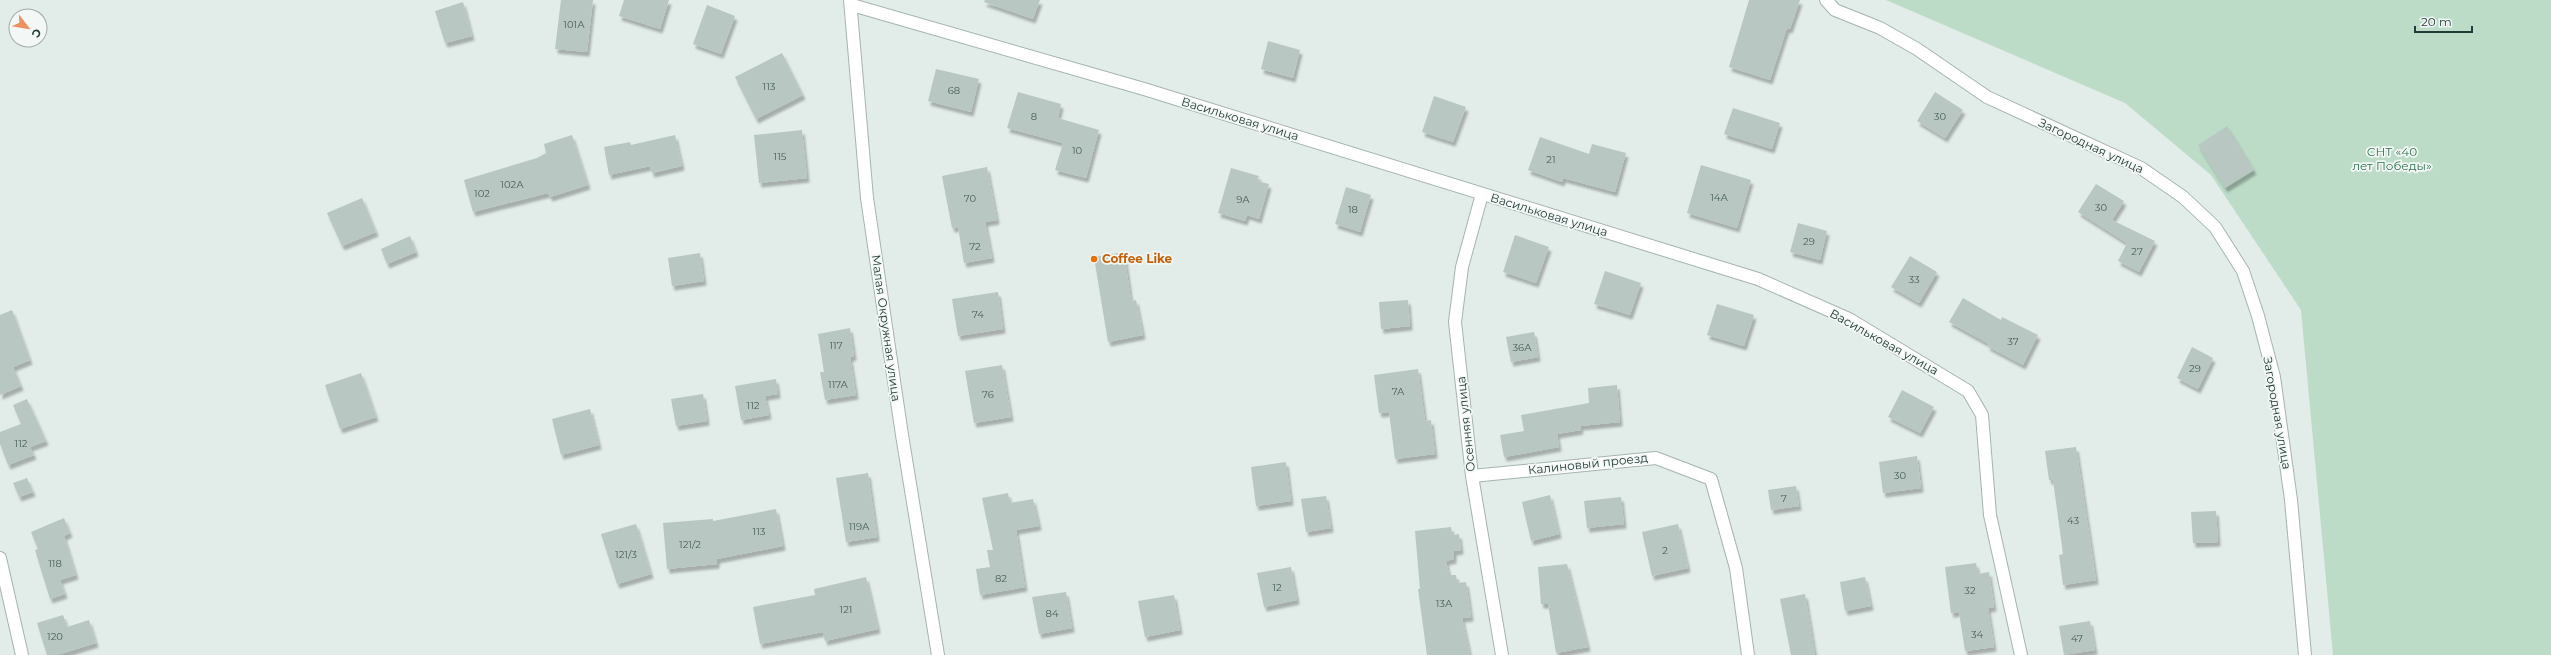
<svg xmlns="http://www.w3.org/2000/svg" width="2551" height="655" viewBox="0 0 2551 655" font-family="Montserrat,sans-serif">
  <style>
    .green { fill: #bcdcc8 }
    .building { fill: #b8c7c2; filter: url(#shadow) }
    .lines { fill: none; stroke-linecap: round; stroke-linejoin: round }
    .street-casing { stroke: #a5b4b0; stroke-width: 14 }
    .street { stroke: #fff; stroke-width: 12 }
    .food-dot { fill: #e8710a; stroke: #f3f8f6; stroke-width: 1.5 }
    .labels { text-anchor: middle; stroke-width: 3.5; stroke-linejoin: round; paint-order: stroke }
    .number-label { font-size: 10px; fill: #485f5a }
    .street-label { font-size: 12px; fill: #233c38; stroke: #f3f8f6 }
    .park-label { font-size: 12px; fill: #2e724f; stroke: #f3f8f6 }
    .food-label { font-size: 12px; font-weight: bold; fill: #c56008; stroke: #f3f8f6; text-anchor: start }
  </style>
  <defs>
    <filter id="shadow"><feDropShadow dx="2.5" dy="4.5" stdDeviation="1" flood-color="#0004"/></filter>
  </defs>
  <rect width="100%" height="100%" fill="#e2ece9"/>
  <path class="green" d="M1886,0h665v655h-218l-32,-345 -90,-135 -86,-72z"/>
  <path class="building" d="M561,0h32l-6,52 -32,-3z
    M624,0h45l-9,29 -41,-13z
    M985,0h55l-7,19 -49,-17z
    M1749,0h51l-10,29 -3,-1 -17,52 -41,-13z
    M463,2l9,34 -27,7 -10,-32z
    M707,5l28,11 -14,38 -28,-10z
    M1268,41l32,9 -7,28 -32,-9z
    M782,53l21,42 -47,24 -21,-42z
    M936,69l43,10 -8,33 -43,-11z
    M1018,92l43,12 -3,14 41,12 -13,48 -31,-8 8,-27 -56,-15z
    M1935,92l28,18 -18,28 -28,-17z
    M1434,96l32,11 -13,35 -31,-10z
    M1733,108l47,15 -8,26 -48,-15z
    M2227,126l27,44 -29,18 -27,-43z
    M802,130l5,48 -48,5 -5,-48z
    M572,135l16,50 -38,12 -2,-4 -75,19 -9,-32 73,-22 9,-5 -2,-9z
    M675,135l7,31 -30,7 -2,-7 -41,9 -5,-28 26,-5 1,3z
    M1540,137l49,17 3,-10 34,9 -11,39 -52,-14 -1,4 -34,-12z
    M1701,165l50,15 -14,48 -50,-15z
    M987,167l10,53 -12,2 7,36 -28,5 -6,-36 -6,1 -10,-52z
    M1231,168l28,8 -2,5 12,3 -10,35 -12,-4 -2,6 -27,-8z
    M2096,184l28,17 -12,19 43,21 -16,31 -21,-11 9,-18 -49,-31z
    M1346,187l25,8 -11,37 -25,-8z
    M362,198l14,34 -34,14 -15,-33z
    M1798,223l29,8 -7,29 -30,-8z
    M1515,235l34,12 -13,36 -33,-11z
    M410,236l6,16 -29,12 -6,-15z
    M1124,252l7,49 5,-1 7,35 -35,7 -14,-85z
    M700,253l4,28 -32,5 -4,-28z
    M1910,256l27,16 -18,31 -28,-16z
    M1605,271l36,12 -11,32 -36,-11z
    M998,292l5,37 -45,7 -6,-37z
    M1963,298l38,22 1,-3 36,18 -15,30 -36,-19 2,-2 -40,-22z
    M1408,300l2,26 -29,3 -2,-27z
    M1717,304l37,11 -10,31 -37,-11z
    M12,310l18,50 -17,7 8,19 -21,9v-80z
    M850,328l4,28 -4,1 6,38 -31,5 -5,-28h4l-6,-38z
    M1534,332l4,25 -27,5 -5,-25z
    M2192,347l21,11 -15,31 -21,-11z
    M1002,365l9,52 -37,6 -9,-52z
    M1418,369l7,52 6,-1 4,34 -40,5 -6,-47 -10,1 -5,-38z
    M361,373l15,44 -36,12 -15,-44z
    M776,379l2,15 -13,2 4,19 -28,5 -6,-34z
    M1617,385l3,37 -40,4 1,4 -24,4 2,13 -55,10 -4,-22 24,-4 -3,-16 68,-12 -1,-15z
    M1902,390l32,17 -14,26 -32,-16z
    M703,394l4,27 -31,5 -5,-27z
    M27,399l19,42 -16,6 4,8 -26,10 -8,-21v-12l21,-8 -8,-19z
    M590,409l9,36 -38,10 -9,-36z
    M2076,447l20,133 -33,5 -4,-30 4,-1 -10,-74h-4l-4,-29z
    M1917,456l4,32 -38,5 -4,-31z
    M1286,462l5,39 -35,5 -5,-39z
    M868,473l9,64 -31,5 -10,-64z
    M27,478l6,14 -14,5 -6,-14z
    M1796,486l3,20 -28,4 -3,-20z
    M1008,493l2,10 23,-4 6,27 -23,4 9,57 -45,8 -4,-26 14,-2 -3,-17h6l-11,-52z
    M1550,495l9,39 -28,7 -9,-39z
    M1326,496l5,32 -25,4 -5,-33z
    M1621,497l3,27 -37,4 -3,-27z
    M776,509l7,37 -66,13v5l-50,5 -4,-46 50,-4v2z
    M2216,511l2,31 -25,1 -2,-31z
    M64,518l6,15 -6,3 12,39 -16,5 5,14 -15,5 -15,-49 3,-1 -7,-17z
    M636,524l15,50 -34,10 -16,-50z
    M1678,524l10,44 -36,8 -10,-44z
    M1451,527l1,8 7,-1 2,16 -7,1v8l-8,2 3,14h7l1,8 9,-1 5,35 -9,1 8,37h-43l-9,-66h2l-5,-58z
    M1976,563l2,11 11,-2 5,35 -6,1 6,39 -29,4 -6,-39 -8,1 -6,-46z
    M1567,564l21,83 -32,6 -8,-49h-7l-3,-37z
    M1291,567l6,33 -33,7 -7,-34z
    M866,577l12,52 -53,12 -2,-9 -63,12 -7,-37 62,-12 -1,-6z
    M1865,577l6,29 -26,5 -5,-29z
    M1066,592l6,36 -33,6 -7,-37z
    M1805,594l10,61h-24l-11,-56z
    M1174,595l6,35 -35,7 -7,-36z
    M63,615l4,12 22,-7 7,23 -39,12h-10l-10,-32z
    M2090,621l5,29 -31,5 -5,-29z"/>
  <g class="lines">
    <g class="street-casing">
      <path id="street" d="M850,0l17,198 35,237 36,220
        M1826,0l9,10 45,18 37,21 70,48 154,71 42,29 32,30 28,44 15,45 16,61 17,123 14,155
        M852,5l292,84 614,190 91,40 119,72 14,24 8,100 31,140
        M1482,194l-20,73 -7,55 17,154 30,179
        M1472,476l184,-18 55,21 25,89 12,87
        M0,558l22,97"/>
    </g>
    <use href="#street" class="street"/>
  </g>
  <circle class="food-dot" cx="1094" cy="259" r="4"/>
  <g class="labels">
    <g class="number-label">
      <text x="574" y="28">101А</text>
      <text x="769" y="90">113</text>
      <text x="954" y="94">68</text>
      <text x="1034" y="120">8</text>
      <text x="1940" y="120">30</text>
      <text x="1077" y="154">10</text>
      <text x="780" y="160">115</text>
      <text x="1551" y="163">21</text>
      <text x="512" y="188">102А</text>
      <text x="482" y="197">102</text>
      <text x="1719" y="201">14А</text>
      <text x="970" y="202">70</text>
      <text x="1243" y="203">9А</text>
      <text x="2101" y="211">30</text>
      <text x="1353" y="213">18</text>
      <text x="1809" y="245">29</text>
      <text x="975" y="250">72</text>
      <text x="2137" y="255">27</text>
      <text x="1914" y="283">33</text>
      <text x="978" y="318">74</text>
      <text x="2013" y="345">37</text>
      <text x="836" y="349">117</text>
      <text x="1522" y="351">36А</text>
      <text x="2195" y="372">29</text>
      <text x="838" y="388">117А</text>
      <text x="1398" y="395">7А</text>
      <text x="988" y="398">76</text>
      <text x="753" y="409">112</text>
      <text x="21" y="447">112</text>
      <text x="1900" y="479">30</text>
      <text x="1784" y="502">7</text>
      <text x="2073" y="524">43</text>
      <text x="859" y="530">119А</text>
      <text x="759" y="535">113</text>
      <text x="690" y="548">121/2</text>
      <text x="1665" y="554">2</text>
      <text x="626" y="558">121/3</text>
      <text x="55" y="567">118</text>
      <text x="1001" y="582">82</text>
      <text x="1277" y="591">12</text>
      <text x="1970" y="594">32</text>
      <text x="1444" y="607">13А</text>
      <text x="846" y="613">121</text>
      <text x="1052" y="617">84</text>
      <text x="1977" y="638">34</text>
      <text x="55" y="640">120</text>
      <text x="2077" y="642">47</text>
    </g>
    <g class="street-label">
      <text transform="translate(1240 119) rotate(17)" y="4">Васильковая улица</text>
      <text transform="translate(2091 146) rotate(25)" y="4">Загородная улица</text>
      <text transform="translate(1549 215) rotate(17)" y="4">Васильковая улица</text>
      <text transform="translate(886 328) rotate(82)" y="4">Малая Окружная улица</text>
      <text transform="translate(1884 342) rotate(29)" y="4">Васильковая улица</text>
      <text transform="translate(2277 413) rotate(80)" y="4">Загородная улица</text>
      <text transform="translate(1466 424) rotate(-96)" y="4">Осенняя улица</text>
      <text transform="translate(1588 464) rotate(-6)" y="4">Калиновый проезд</text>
    </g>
    <g class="park-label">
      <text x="2392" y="156">СНТ «40<tspan x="2392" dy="14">лет Победы»</tspan></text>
    </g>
    <g class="food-label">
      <text x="1102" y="263">Coffee Like</text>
    </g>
  </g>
  <g transform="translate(28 28) rotate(121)"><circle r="19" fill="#f3f8f6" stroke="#a0adaa"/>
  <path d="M0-3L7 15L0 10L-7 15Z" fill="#ed905f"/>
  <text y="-6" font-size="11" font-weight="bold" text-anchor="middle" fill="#233c38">С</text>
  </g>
  <path d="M2415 26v6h57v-6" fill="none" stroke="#233c38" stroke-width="2"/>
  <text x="2421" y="26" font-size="12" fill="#233c38" stroke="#f3f8f6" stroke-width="3" paint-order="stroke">20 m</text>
</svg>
